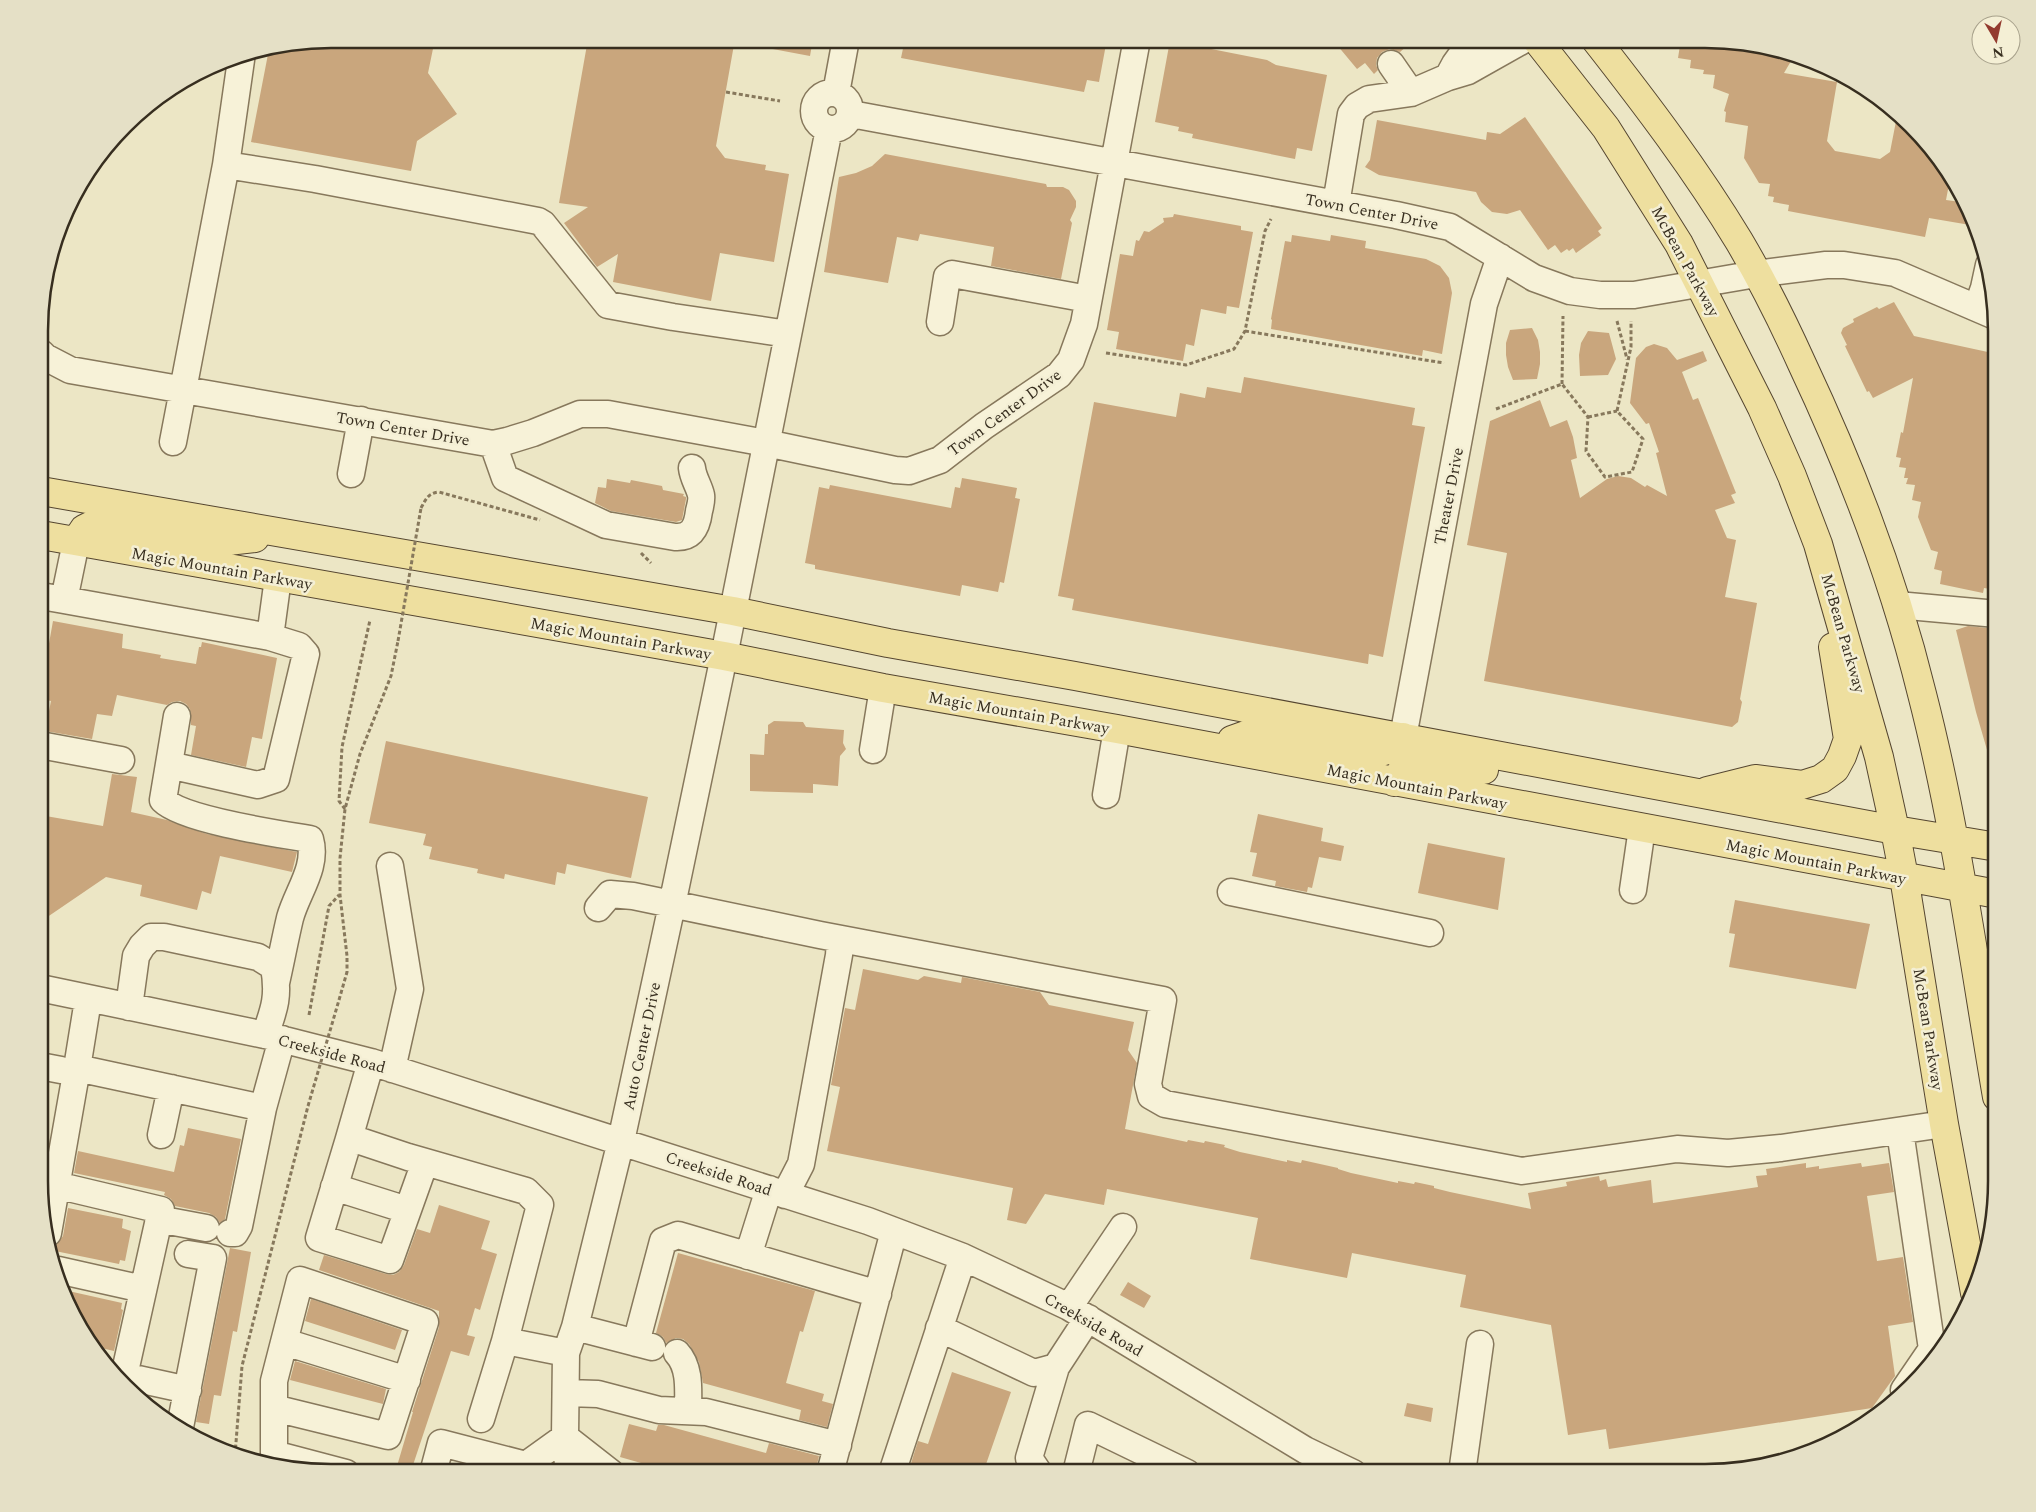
<svg xmlns="http://www.w3.org/2000/svg" width="2036" height="1512" viewBox="0 0 2036 1512" font-family="Spectral,serif">
  <style>
    .building { fill: #c9a67d }
    .lines { fill: none; stroke-linecap: round; stroke-linejoin: round }
    .minor-casing { stroke: #87785c; stroke-width: 29 }
    .major-casing { stroke: #554630; stroke-width: 30 }
    .path { stroke: #87785c; stroke-width: 3; stroke-dasharray: 4 2.5; stroke-linecap: butt }
    .minor { stroke: #f7f2d8; stroke-width: 26 }
    .major { stroke: #eedf9f; stroke-width: 28 }
    .path-bridge { stroke: #87785c; stroke-width: 3; stroke-dasharray: 4 2.5; stroke-linecap: butt }
    .labels { text-anchor: middle; stroke-width: 5; stroke-linejoin: round; paint-order: stroke }
    .street-label { font-size: 16px; fill: #372e1f; stroke: #f4efd5 }
    .rim { fill: none; stroke: #372e1f; stroke-width: 2.5 }
  </style>
  <rect width="100%" height="100%" fill="#ece6c5"/>
  <path class="building" d="M331,39h104l-7,34 29,41 -40,27 -6,30 -160,-29 18,-93z
    M588,39h147l-19,107 9,12 41,7 -1,5 24,4 -15,88 -54,-9 -9,48 -98,-19 5,-28 -21,13 -33,-44 24,-16 -29,-4z
    M757,39h56l-3,17 -53,-10z
    M905,39h202l-8,43 -12,-2 -3,12 -183,-34z
    M1332,39h83l-15,13 -10,-3 -8,3 -5,6 -1,7 2,5 -4,4 -9,-11 -8,6z
    M1681,39h43l70,17 -10,17 53,9 -10,59 8,10 45,8 10,-7 8,-41 52,68 -4,21 22,3 8,23 -47,-8 -4,19 -137,-26 1,-6 -16,-3 1,-5 -6,-1 2,-12 -11,-1 -15,-25 4,-32 -23,-4 1,-10 -2,-1 5,-17 -16,-6 2,-13 -12,-1 1,-4 -14,-2 1,-8 -13,-2z
    M1186,44l81,16 9,5 51,10 -15,76 -15,-3 -2,11 -103,-21 1,-4 -15,-3 1,-4 -24,-5 14,-76 16,3z
    M1525,117l77,111 -4,3 3,4 -25,18 -3,-5 -4,3 -2,-2 -6,4 -6,-8 -7,5 -28,-40 -13,4 -15,-2 -11,-10 -5,-10 -97,-17 -14,-8 5,-7 7,-40 109,20 1,-8 13,2z
    M885,154l161,30 1,3h16l6,3 7,11v6l-6,13 2,3 -11,56 -70,-13 3,-19 -74,-13 -2,7 -21,-4 -9,46 -64,-11 15,-95 17,-4 16,-7z
    M1174,214l67,12v4l12,2 -14,76 -12,-2 -1,8 -25,-5 -7,37 -8,-2 -3,17 -67,-12 3,-17 -12,-2 13,-76 13,2 3,-16 3,1 5,-10 5,1 15,-10 -1,-4 10,-1z
    M1292,235l38,6 1,-6 35,6 -1,7 61,11 14,7 9,12 3,15 -10,61 -19,-4 -1,6 -151,-27 1,-9 -1,-1 14,-78 6,1z
    M1894,302l20,34 83,18v236l-13,-2 -1,5 -43,-9 2,-13 -8,-2 4,-17 -7,-2 -13,-33 3,-15 -9,-2 3,-15 -9,-1 2,-6h-4l2,-10 -7,-1 2,-9 -5,-1 5,-25 2,1 10,-55 -40,20 -4,-7 -2,1 -22,-46 2,-1 -6,-12 2,-5 11,-6 -1,-3 24,-12 2,2z
    M1532,328l6,12 2,12v12l-3,15 -24,1 -5,-13 -2,-12v-12l4,-13z
    M1588,331l21,2 7,26 -8,16 -28,1 -1,-21 2,-12z
    M1654,344l13,4 10,12 26,-9 4,10 -25,11 11,28 5,-2 38,95 -5,2 4,8 -20,7 12,28 9,2 -11,57 32,6 -17,96 2,3 -4,20 -6,5 -248,-46 23,-128 -40,-8 23,-124 50,-21 10,27 17,-7 6,17 4,21 -6,2 9,38 27,-19 11,-3 13,2 14,9 2,-2 20,11 -11,-43 3,-1 -10,-29 -3,1 -16,-21 6,-45 10,-11z
    M1244,377l171,31 -3,17 13,2 -42,230 -14,-3 -1,10 -296,-54 2,-11 -16,-3 36,-194 82,15 4,-24 25,5 2,-11 34,6z
    M962,478l55,10 -2,10 5,1 -16,84 -4,-1 -2,10 -36,-7 -2,11 -145,-27v-4l-10,-2 14,-76 10,2 1,-4 121,23 4,-21 5,1z
    M607,479l23,4 1,-3 31,6 1,4 21,4 -1,2 3,1v2l-4,21 -6,2 -65,-11 -16,-8 3,-16 8,1z
    M53,621l70,13 -1,14 39,7 -1,3 36,6 3,-17h2l1,-5 75,16 -15,81 -10,-2 -6,30 -55,-12 5,-29 -5,-1 -1,-16 -4,-5 -6,-3 -8,1 -5,3 -50,-10 -5,21 -15,-2 -5,25 -47,-8 6,-30 -11,-2v-5z
    M1968,626l29,3v137l-5,1 -16,-55 -20,-82z
    M774,721l29,1 3,5 38,3 -1,13 3,6 -6,7 -2,30 -25,-2v9l-63,-2v-37l14,1 1,-21h3v-9z
    M386,741l262,56 -17,81 -64,-14 -2,10 -8,-2 -2,13 -50,-11 -1,5 -27,-6 1,-4 -49,-10 3,-12 -9,-2 3,-11 -57,-11z
    M112,774l25,3 -6,35 36,8 40,14 90,18 -5,20 -72,-16 -9,38 -9,-3 -5,19 -57,-14 2,-11 -36,-8 -66,45v-107l63,11z
    M1258,814l65,14 -2,13 23,5 -3,15 -22,-4 -7,31 -4,-1 -1,5 -32,-6 1,-5 -24,-5 5,-23 -7,-1z
    M1428,843l77,15 -7,52 -80,-17z
    M1735,900l135,24 -14,65 -127,-22 6,-33 -6,-1z
    M863,969l55,11 6,-4 37,7 1,-6 78,15 9,13 85,17 -6,28 9,13 -12,66 62,13 1,-2 16,3 1,-2 20,4 -1,2 16,5 47,10v-2l14,3 1,-3 36,8v1l13,4 47,10v-2l16,3 1,-2 19,4v2l16,4 81,17 -3,-16 39,-7 -1,-4 33,-6 1,5 6,-2 2,8 43,-7 2,23 105,-16 -2,-11 11,-1 -1,-6 40,-6v5l13,-2v3l42,-6 1,4 27,-4 5,29 -27,4 10,65 26,-4 10,65 -25,4 7,50 -23,32 -263,41 -3,-20 -38,6 -17,-110 -91,-18 6,-32 -114,-22 -5,25 -97,-19 8,-41 -151,-29 -3,16 -59,-11 -19,30 -19,-4 6,-32 -186,-37 13,-64 -9,-2 14,-77 10,2z
    M188,1128l53,11 -16,80 -5,4 -4,-6 -7,-4 -34,-7 -4,-7 -7,-4 1,-3 -91,-19 4,-22 96,21 6,-27 4,1z
    M439,1205l51,16 -9,28 16,5 -17,56 -5,-2 -8,27 8,2 -6,19 -18,-5 -40,120 -14,-5 16,-54h-1l27,-85v-16l-120,-41 5,-15 62,19 7,1 6,-3 5,-7 13,-36 13,4z
    M68,1208l55,11 -1,9 9,3 -6,30 -5,-1 -1,4 -64,-13 1,-6 7,-9z
    M230,1248l21,4 -14,80 -4,-1 -12,65 -7,-1 -5,29 -13,-2z
    M678,1253l137,38 -12,41 -3,-1 -14,52 38,11 -2,7 11,3 -6,23 -28,-7 2,-10 -98,-27 -4,-21 -10,-18 -6,-5 -7,-1 -10,5 -3,-6 -7,-4z
    M1128,1282l23,14 -7,12 -24,-13z
    M64,1290l58,13 -1,6 2,1 -9,41 -17,-4 -28,-36z
    M311,1299l91,31 -7,20 -90,-29z
    M295,1361l91,28 -3,15 -93,-24z
    M952,1372l59,20 -28,81h-75l10,-32 10,3z
    M1407,1403l26,5 -2,14 -27,-6z
    M629,1424l27,7 2,-6h6l102,28 3,-10 50,13 -4,17h-176l2,-10 -21,-6z"/>
  <g class="lines">
    <g class="minor-casing">
      <path id="minor" d="M242,53l-16,112 89,14 223,42 5,3 65,81 65,12 115,17
        M1391,64l20,29
        M1448,77l7,-13 18,-25
        M814 111a18 18 0 1 1 36 0a18 18 0 1 1-36 0Z
        M836,93l10,-54
        M851,114l545,101 54,12 84,51 36,13 30,4h34l122,-21 70,-9h18l51,8 100,43
        M1336,204l15,-90 6,-8 12,-7 42,-6 37,-16 20,-6 57,-32
        M1977,308l7,-20 5,-23
        M940,322l7,-45 5,-3 136,25
        M41,353l4,4 25,13 423,74 14,-3 26,-8 47,-19h28l158,29 129,27 14,1 31,-11 44,-34 75,-51 12,-15 13,-36 53,-285
        M173,442l53,-277
        M493,444l12,34 101,47 69,12c17,1 22,-10 24,-26 1,-4 3,-11 2,-16 -2,-9 -8,-17 -9,-27
        M351,474l10,-54
        M76,542l-12,58 206,37 8,-59
        M41,596l23,4
        M1897,605l100,9
        M177,716l-14,84c20,20 116,34 147,39 8,28 -13,53 -20,79 -5,21 -9,43 -14,65
        M1403,737l81,-433 16,-47
        M40,745l81,15
        M873,750l10,-62
        M169,765l89,20 18,-6 30,-125 -7,-8 -29,-9
        M1106,795l11,-66
        M390,866l20,123 -18,80
        M1633,890l9,-62
        M1231,892l199,41
        M598,908l12,-14 23,2 187,39 343,65 -15,84 3,12 14,8 357,67 155,-22 51,4 53,-5 163,-24
        M40,988l225,47 106,27 497,159 95,36 106,50 236,143 48,23
        M88,1000l-11,68 186,40 19,-69
        M129,1007l7,-51 6,-10 9,-9h13l94,20 16,10c5,28 1,41 -9,68
        M40,1066l21,4
        M1900,1131l32,218 -28,41
        M161,1135l10,-47
        M348,1142l23,-80
        M425,1162l-35,98 -71,-22 29,-96 12,-1 48,16 118,34 14,14 -35,136 61,12
        M56,1185l105,25 -37,166 -5,-1
        M334,1187l73,23
        M785,1195l16,-31 38,-209 1,-16
        M158,1219l48,9
        M48,1233l29,-165
        M230,1233h5l4,-7 24,-118
        M748,1256l21,-67
        M58,1270l85,19
        M1069,1307l54,-80
        M575,1327l77,20
        M939,1328l95,45 22,-6 32,-49
        M285,1342l122,38
        M636,1343l27,-102 15,-6 200,59
        M677,1353c14,15 11,39 11,58
        M124,1376l64,14
        M566,1393l32,1 61,16 47,2 132,33
        M274,1408l114,28 37,-114 -125,-42 -26,101v83
        M481,1419l24,-78
        M180,1427l33,-169 -25,-4
        M565,1437l46,36
        M274,1454l72,19
        M433,1473l8,-30 85,22 39,-28
        M569,1473l-4,-36 1,-84 9,-26 46,-186 51,-236 52,-249 105,-527
        M830,1473l64,-242
        M892,1473l71,-216
        M1039,1473l-10,-15 27,-91
        M1076,1473l12,-48 99,48
        M1462,1473l18,-129"/>
    </g>
    <g class="major-casing">
      <path id="major" d="M1536,39l70,89 73,116 83,164 30,68 26,68 61,213 16,73 9,47 40,247 31,169
        M1595,39c51,65 101,131 144,202 23,39 44,81 63,123 50,106 92,216 120,330 34,132 52,268 75,403
        M41,491l692,120 155,32 187,33 820,154 102,17
        M41,535l683,121 159,32 234,41 880,165
        M78,538l6,-9 8,-4 118,18 45,-5
        M1232,740l14,-5 117,19c20,-1 25,-2 40,-17
        M1394,782c4,-4 7,-12 12,-16 13,-10 62,2 78,4
        M1707,791l48,-12 47,6 19,-6 14,-10 7,-13 6,-17 -15,-92"/>
    </g>
    <path class="path" d="M726,92l54,9
      M1617,321l10,38
      M1245,331l199,32
      M1106,353l80,12 48,-16 11,-18 20,-100 6,-12
      M1562,384l1,-68
      M1496,409l66,-25 26,33 -2,34 19,26 27,-5 11,-33 -26,-28 14,-64v-26
      M1588,417l29,-6
      M421,508c5,-9 7,-15 18,-16l101,28
      M641,553l10,10
      M345,809l-6,-8 3,-54 28,-127
      M339,1000l8,-28v-16l-7,-61v-37l5,-49 15,-55 31,-78 7,-35
      M309,1015l20,-109 10,-11
      M235,1455l7,-89 66,-260"/>
    <use href="#minor" class="minor"/>
    <use href="#major" class="major"/>
    <path class="path-bridge" d="M398,641l23,-133
      M308,1106l31,-106"/>
  </g>
  <g class="labels">
    <g class="street-label">
      <text transform="translate(1372 211) rotate(11)" y="6">Town Center Drive</text>
      <text transform="translate(1686 261) rotate(61)" y="6">McBean Parkway</text>
      <text transform="translate(1004 412) rotate(-36)" y="6">Town Center Drive</text>
      <text transform="translate(403 428) rotate(10)" y="6">Town Center Drive</text>
      <text transform="translate(1448 496) rotate(-79)" y="6">Theater Drive</text>
      <text transform="translate(222 568) rotate(10)" y="6">Magic Mountain Parkway</text>
      <text transform="translate(1844 633) rotate(74)" y="6">McBean Parkway</text>
      <text transform="translate(621 638) rotate(10)" y="6">Magic Mountain Parkway</text>
      <text transform="translate(1019 712) rotate(10)" y="6">Magic Mountain Parkway</text>
      <text transform="translate(1417 786) rotate(11)" y="6">Magic Mountain Parkway</text>
      <text transform="translate(1816 861) rotate(11)" y="6">Magic Mountain Parkway</text>
      <text transform="translate(1929 1029) rotate(81)" y="6">McBean Parkway</text>
      <text transform="translate(641 1046) rotate(-78)" y="6">Auto Center Drive</text>
      <text transform="translate(332 1053) rotate(15)" y="6">Creekside Road</text>
      <text transform="translate(719 1173) rotate(18)" y="6">Creekside Road</text>
      <text transform="translate(1094 1324) rotate(30)" y="6">Creekside Road</text>
    </g>
  </g>
  <path d="M0 0H2036V1512H0ZM331 48H1705A283 283 0 0 1 1988 331V1181A283 283 0 0 1 1705 1464H331A283 283 0 0 1 48 1181V331A283 283 0 0 1 331 48Z" fill="#e5e0c6" fill-rule="evenodd"/>
  <path class="rim" d="M331 48H1705A283 283 0 0 1 1988 331V1181A283 283 0 0 1 1705 1464H331A283 283 0 0 1 48 1181V331A283 283 0 0 1 331 48Z"/>
  <g transform="translate(1996 40) rotate(171)"><circle r="24" fill="#f4efd5" stroke="#a8a28c"/>
  <path d="M0-4L9 19L0 12L-9 19Z" fill="#933b2f"/>
  <text y="-8" font-size="14" font-weight="bold" text-anchor="middle" fill="#372e1f">N</text>
  </g>
</svg>
